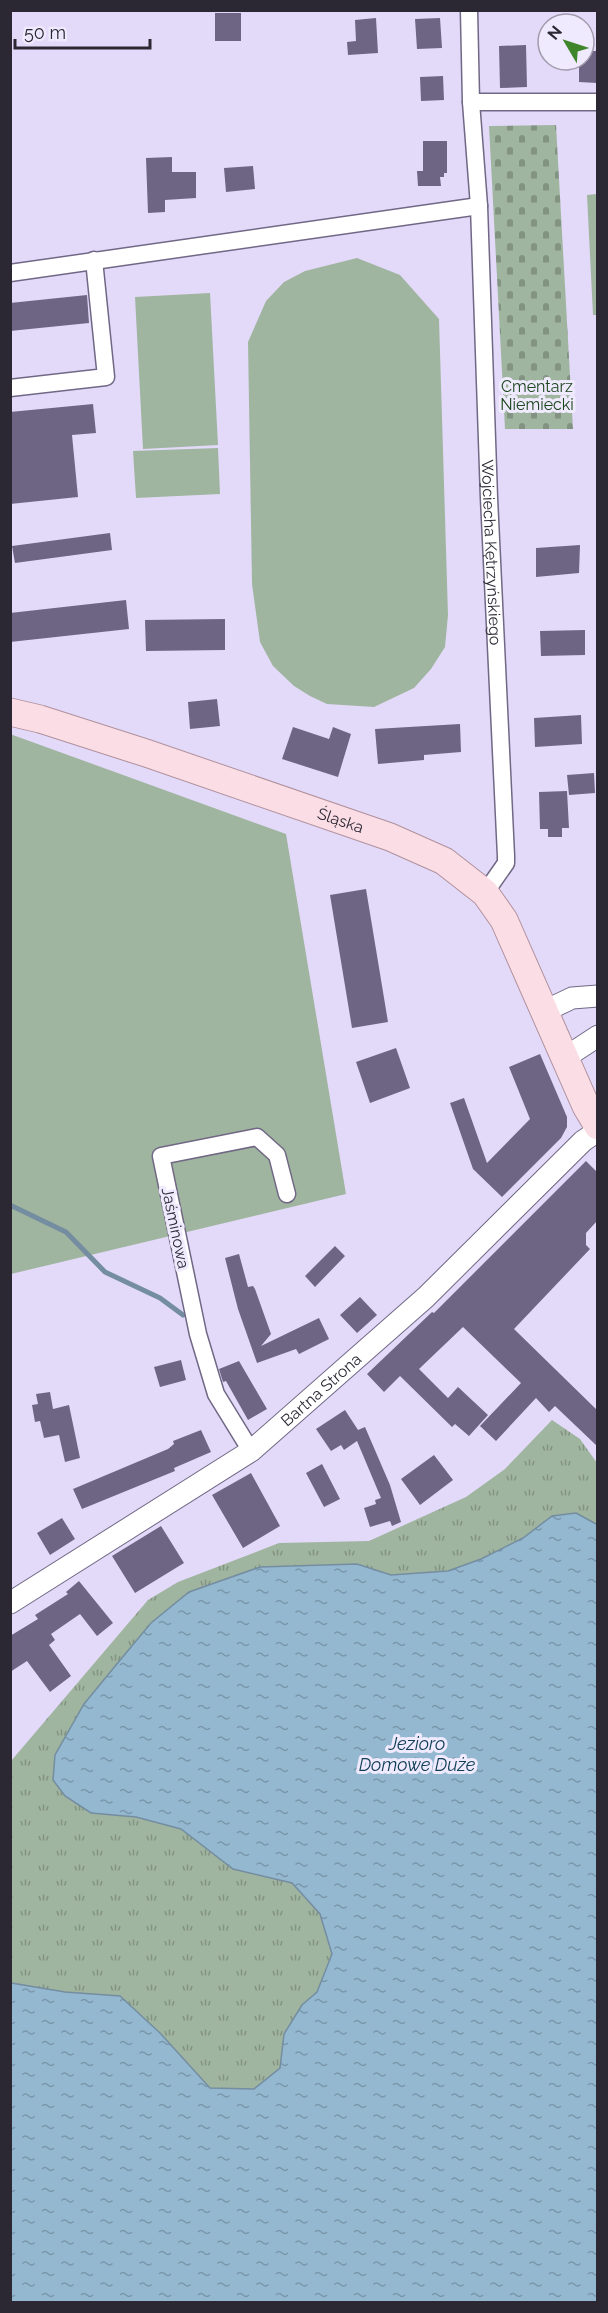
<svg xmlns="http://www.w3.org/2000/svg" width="608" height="2313" viewBox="0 0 608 2313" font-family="Raleway,sans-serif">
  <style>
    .grass { fill: #a0b59f }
    .cemetery { fill: url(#cemetery-stones) }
    .park { fill: url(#park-tufts) }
    .water { fill: url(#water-ripples); stroke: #748da1; stroke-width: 1.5 }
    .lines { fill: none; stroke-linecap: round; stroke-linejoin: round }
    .stream { stroke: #748da1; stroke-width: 5 }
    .building { fill: #6e6585 }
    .minor-casing { stroke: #706884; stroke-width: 19 }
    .tertiary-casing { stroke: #706884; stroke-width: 23 }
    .primary-casing { stroke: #b0909c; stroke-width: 29 }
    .minor { stroke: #fff; stroke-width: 16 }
    .tertiary { stroke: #fff; stroke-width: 21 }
    .primary { stroke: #fbdee5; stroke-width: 27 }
    .labels { text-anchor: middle; stroke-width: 6; stroke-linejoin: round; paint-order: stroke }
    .park-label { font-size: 16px; fill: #1c461e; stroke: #efeafd }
    .street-label { font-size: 16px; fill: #2b2834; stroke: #efeafd }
    .water-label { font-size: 18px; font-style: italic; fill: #0f3d56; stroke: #efeafd }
  </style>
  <defs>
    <pattern id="cemetery-stones" width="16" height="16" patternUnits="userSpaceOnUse" patternTransform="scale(1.5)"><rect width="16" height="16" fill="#a0b59f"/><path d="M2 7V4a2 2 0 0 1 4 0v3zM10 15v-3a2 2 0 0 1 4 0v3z" fill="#839382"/></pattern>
    <pattern id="park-tufts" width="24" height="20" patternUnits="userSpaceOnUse" patternTransform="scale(1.5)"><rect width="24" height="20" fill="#a0b59f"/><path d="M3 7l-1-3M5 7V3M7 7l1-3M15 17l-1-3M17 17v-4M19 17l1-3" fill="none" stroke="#839382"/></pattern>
    <pattern id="water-ripples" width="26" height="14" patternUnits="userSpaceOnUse" patternTransform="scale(1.5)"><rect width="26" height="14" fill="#94b8d0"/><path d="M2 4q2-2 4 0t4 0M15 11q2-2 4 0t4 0" fill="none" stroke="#7996aa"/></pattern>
  </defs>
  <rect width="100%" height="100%" fill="#e3dafa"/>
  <path class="grass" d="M597,194l1,121h-5l-6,-120z
    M357,258l43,17 39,44 9,296 -3,32 -14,22 -17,19 -40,19 -47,-3 -17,-8 -16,-10 -21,-20 -13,-24 -8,-58 -4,-242 18,-41 18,-19 21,-11z
    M210,293l8,152 -75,4 -8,-152z
    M218,448l2,46 -84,4 -3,-47z
    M10,734l276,100 60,360 -335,80z"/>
  <path class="cemetery" d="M556,125l17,304h-68l-16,-303z"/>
  <path class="park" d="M552,1420l28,19 17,24v62l-45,-9 -29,22 -42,21 -33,12 -57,4 -34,-11 -97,3 -71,25 -34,28 -71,84 7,109 45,4 45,12 52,40 59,14 28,31 12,40 -15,38 -15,13 -18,29 -4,34 -26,21 -44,-1 -50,-55 -95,-41 -54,-9v-222l137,-161 30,-18 101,-39 90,-2 97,-44 39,-28z"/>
  <path class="water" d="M576,1513l22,12 -1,777h-586v-319l54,9 55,4 40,37 50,55 44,1 26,-21 4,-34 18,-29 15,-13 15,-38 -12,-40 -28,-31 -59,-14 -52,-40 -45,-12 -45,-4 -26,-17 -12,-16 2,-25 29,-51 37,-45 30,-36 38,-31 71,-25 97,-3 34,11 57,-4 33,-12 42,-21 29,-22z"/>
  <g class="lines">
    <path class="stream" d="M10,1205l56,27 39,40 55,26 23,17"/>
  </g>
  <path class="building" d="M215,13h26v28h-26z
    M376,18l2,35 -30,2 -1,-13 9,-1 -1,-21z
    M440,18l2,30 -25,1 -2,-30z
    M526,45l1,42 -27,1 -1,-42z
    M584,51h13v32l-18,-1v-22h5z
    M443,76l1,24 -23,1 -1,-24z
    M423,141h24v32h-3v4h-4l1,9h-23l-1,-15h6z
    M172,157v15h24v26l-31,2v12l-17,1 -2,-55z
    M253,166l2,23 -29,3 -2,-24z
    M87,295l2,28 -79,8v-28z
    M93,404l3,29 -24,2 6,62 -68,7v-92z
    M110,533l2,17 -97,13 -3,-17z
    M580,545l-1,28 -43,4v-29z
    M126,600l3,29 -119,13v-29z
    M225,619v31l-79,1 -1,-31z
    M585,630v25l-44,1 -1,-25z
    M217,699l3,27 -30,3 -2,-27z
    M581,715l1,29 -47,3 -1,-29z
    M460,724l1,28 -37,3v5l-46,4 -3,-35z
    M293,727l36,12 4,-12 18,7 -13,43 -56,-18z
    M594,773l1,20 -26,2 -2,-20z
    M567,791l2,37h-7v9h-14v-8h-8l-1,-37z
    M366,889l22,133 -36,6 -22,-133z
    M396,1048l14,40 -40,15 -14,-41z
    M540,1054l27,63v10l-6,11 -59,59 -29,-28 -23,-66 14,-5 23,65 43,-44 -21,-52z
    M586,1161l11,11v49l-11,12v12l4,4 -76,80 83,81v36l-42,-40 -6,6 -13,-14 -40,43 -16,-15 41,-43 -58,-56 -44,42 29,29 10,-11 30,28 -19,21 -14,-12 -3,3 -52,-51 -16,16 -17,-18 65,-62 2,1z
    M335,1246l10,10 -30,31 -10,-11z
    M239,1254l9,33 5,-1 2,3 16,45 -10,12 58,-28 10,21 -30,15 -3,-5 -39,14 -19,-54 -13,-51z
    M360,1297l17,18 -20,18 -17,-18z
    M181,1360l5,20 -26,7 -6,-20z
    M239,1361l28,48 -19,11 -22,-39 -3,1 -4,-13z
    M50,1392l3,17 16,-4 11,53 -15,4 -6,-27 -15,3 -4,-17 -5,1 -3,-17 6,-1 -2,-10z
    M345,1410l13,20 7,-3 25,58 11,37 -9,4 -2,-5 -20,6 -6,-19 12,-4 -1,-4 6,-2 -24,-57 -13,9 -3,-5 -10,6 -15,-22z
    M201,1430l10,22 -37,16 1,3 -93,38 -9,-20 95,-40 6,-5 -1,-3z
    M434,1455l19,25 -33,25 -19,-26z
    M322,1464l18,35 -16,8 -18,-34z
    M251,1473l29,53 -37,22 -31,-53z
    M62,1518l13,21 -25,16 -13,-22z
    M161,1526l23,37 -49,30 -23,-37z
    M79,1581l34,42 -16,13 -17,-22 -29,20 4,6 -6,5 22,31 -21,16 -23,-31 -17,11v-36l28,-17 -3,-4 33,-21 -2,-2z"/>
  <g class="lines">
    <g class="minor-casing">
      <g id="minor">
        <path id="s1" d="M469,10l2,92 8,104 10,292 17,358v7l-21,30"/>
        <path d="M471,102h127"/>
        <path d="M10,273l469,-67"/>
        <path d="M10,388l96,-11 -12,-117"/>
        <path d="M251,1451l-35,-57 -18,-60 -37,-178 96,-19 20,18 10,39"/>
      </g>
    </g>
    <g class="tertiary-casing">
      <g id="tertiary">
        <path d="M545,1011l27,-13 26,-2"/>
        <path d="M566,1057l32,-21"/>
        <path id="s2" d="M10,1603l241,-152 175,-154 157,-156 15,-10"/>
      </g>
    </g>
    <g class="primary-casing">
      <g id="primary">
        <path id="s3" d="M10,712l30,7 106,34 244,84 54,24 41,32 19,27 82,186 12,20"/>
      </g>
    </g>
    <use href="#minor" class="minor"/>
    <use href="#tertiary" class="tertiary"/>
    <use href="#primary" class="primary"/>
  </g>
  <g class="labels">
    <g class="park-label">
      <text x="537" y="392">Cmentarz<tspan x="537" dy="18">Niemiecki</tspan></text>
    </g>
    <g class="street-label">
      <text dy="6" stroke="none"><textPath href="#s1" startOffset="543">Wojciecha Kętrzyńskiego</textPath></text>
      <text dy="6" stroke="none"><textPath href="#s3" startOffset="348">Śląska</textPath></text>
      <text transform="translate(176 1228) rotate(78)" y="6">Jaśminowa</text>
      <text dy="6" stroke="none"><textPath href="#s2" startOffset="378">Bartna Strona</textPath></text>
    </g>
    <g class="water-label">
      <text x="417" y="1750">Jezioro<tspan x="417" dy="21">Domowe Duże</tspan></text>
    </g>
  </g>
  <rect width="608" height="2313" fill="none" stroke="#2b2834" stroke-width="24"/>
  <g transform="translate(566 42) rotate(309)"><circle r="28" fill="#efeafd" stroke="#a19cad" stroke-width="1.5"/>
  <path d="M0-4.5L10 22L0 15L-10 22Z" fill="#3f852a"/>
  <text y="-9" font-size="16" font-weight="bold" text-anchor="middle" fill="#2b2834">N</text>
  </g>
  <path d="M15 39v9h135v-9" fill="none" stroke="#2b2834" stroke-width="3"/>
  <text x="24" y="39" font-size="18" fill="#2b2834" stroke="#efeafd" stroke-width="4.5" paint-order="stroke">50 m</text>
</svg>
